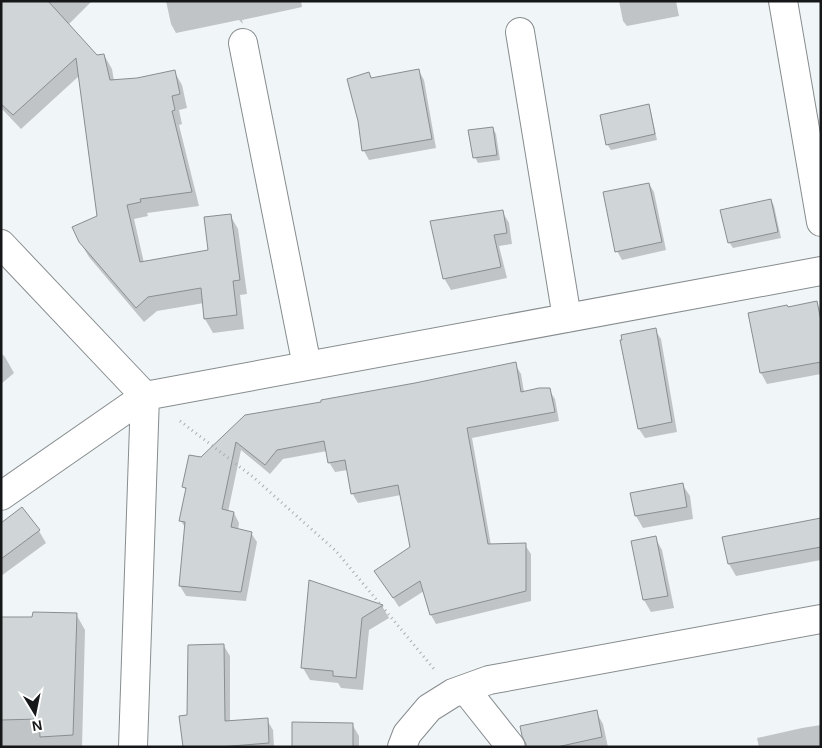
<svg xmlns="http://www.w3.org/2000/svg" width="822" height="748" viewBox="0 0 822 748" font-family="Helvetica,sans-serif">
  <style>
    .shadow { fill: #0003 }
    .building { fill: #d0d6d7; stroke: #898f8f }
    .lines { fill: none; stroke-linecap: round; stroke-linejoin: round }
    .minor-casing { stroke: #878c8e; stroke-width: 30 }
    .path { stroke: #aaaeb0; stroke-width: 3; stroke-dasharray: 1 4; stroke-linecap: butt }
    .minor { stroke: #fff; stroke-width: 28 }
  </style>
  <rect width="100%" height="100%" fill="#f0f5f8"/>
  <path class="shadow" d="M1,1h91l-24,24 29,32 7,-2 8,14 2,12 23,-2 37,-8 8,14 5,23 -8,2 3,14 -3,1 20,81 -52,7 1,3 -14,3 10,44 66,-12 20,-36 8,14 9,65 -7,1 4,34 -31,4 -8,-14 -1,-16 -47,8 -13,11 -55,-65 -9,-15 18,-25 -19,-141 -58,53 -20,-21z
    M166,1h135l1,6 -60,13 1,4 -4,-4 -63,13 -5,-9z
    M619,1h57l3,15 -52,10 -4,-5z
    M419,71l5,9 12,68 -67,12 -5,-9 -5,-30 10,-47 3,5z
    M648,106l3,6 6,28 -46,10 -4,-6z
    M493,128l3,6 4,26 -22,3 -3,-6z
    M649,184l5,8 12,58 -44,10 -5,-9z
    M771,200l3,6 7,32 -48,10 -4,-6z
    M502,211l7,12 3,21 -13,2 8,32 -56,12 -7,-12z
    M816,302l5,9v63l-54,10 -6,-11 -12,-59z
    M655,330l6,9 16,93 -32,6 -6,-9z
    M1,353l4,4 9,16 -13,11z
    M515,364l6,10 3,18 25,-2 6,9 4,22 -87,17 19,107h34l6,9v47l-95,23 -5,-9 -7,-24 -25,16 -17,-26 29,-33 -10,-53 -43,8 -6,-10 -4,-23 -13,2 -6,-10 -2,-11 -44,8 -13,15 -29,-24 -13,62 6,1 5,10 -1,7 13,3 6,9 -11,59 -60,-5 -6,-10 6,-57 -5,-8 6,-29 -3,-5 18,-28 44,-43 76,-13z
    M682,484l8,12 3,23 -50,9 -7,-12 -4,-22z
    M821,520v40l-85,16 -7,-12 -5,-26z
    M1,524l38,7 7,12 -45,33z
    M655,537l7,13 12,58 -23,4 -7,-12 -11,-58z
    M310,582l72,24 7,12 -20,12 -6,60 -22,-2 -3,-5 -28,-3 -7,-12z
    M76,614l9,16 -3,117h-81v-128l33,-1z
    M224,646l6,10v66l37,-2 6,10 1,17h-90l4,-31z
    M596,712l7,12 5,23h-81z
    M352,724l7,12v11h-65z
    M821,725v22h-62l-2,-9 45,-10z"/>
  <path class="building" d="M1,1h47l49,54 7,-1 6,26 27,-2 38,-8 5,24 -8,2 3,14 -3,1 20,81 -52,7 1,3 -14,3 13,57 68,-12 -4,-33 27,-3 9,66 -7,1 4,34 -33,4 -3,-31 -53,9 -12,11 -57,-66 -7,-15 25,-11 -21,-158 -63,57 -12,-11z
    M419,69l13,70 -70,12 -4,-30 -11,-42 22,-7 2,6z
    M649,104l6,30 -49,11 -6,-30z
    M493,127l4,28 -24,3 -5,-28z
    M649,183l13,59 -47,10 -12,-60z
    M771,199l7,33 -50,11 -8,-33z
    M503,210l4,23 -13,2 7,32 -58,12 -13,-58z
    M817,301l4,20v41l-61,11 -12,-60 39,-8 1,2z
    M656,328l16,94 -34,7 -18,-89h2l-1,-5z
    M516,362l5,30 18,-4h11l5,24 -88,16 21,116 38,-1v48l-96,24 -10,-34 -27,17 -19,-27 36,-24 -12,-62 -47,9 -6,-34 -17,3 -4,-22 -47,9 -12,15 -29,-23 -14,67 12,3 -3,15 21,5 -11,60 -62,-6 6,-64 -6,-1 7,-33 -4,-1 7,-32 12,2 44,-42 76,-13v-2l94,-17z
    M683,483l4,24 -52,9 -5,-23z
    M22,507l18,23 -39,29v-36z
    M821,518v29l-93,17 -6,-27z
    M656,536l12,60 -25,4 -12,-59z
    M309,580l74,25 -21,13 -6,60 -23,-2v-5l-32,-3z
    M33,612l44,1 -4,122 -33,2 -1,-18 -38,1v-103h31z
    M224,644l1,77 43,-3 1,25 -50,4h-36l-4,-31 8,-1 1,-70z
    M597,710l5,27 -45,10h-31v-3l-4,-8 -2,-10z
    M292,722l61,1v24h-61z"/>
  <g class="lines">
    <g class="minor-casing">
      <path id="minor" d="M783,1l38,221
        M520,32l47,286
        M243,43l64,323
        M1,244l144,152 -12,351
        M1,496l144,-100 676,-125
        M465,689l46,58
        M402,747l5,-13 22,-26 24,-15 36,-13 332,-61"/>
    </g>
    <path class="path" d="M180,421l73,56 83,74 98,118"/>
    <use href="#minor" class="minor"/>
  </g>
  <rect width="822" height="748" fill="none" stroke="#151718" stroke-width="5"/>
  <g transform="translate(35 713) rotate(170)" stroke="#ffffff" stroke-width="4" paint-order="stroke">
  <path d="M0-4L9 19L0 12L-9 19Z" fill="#151718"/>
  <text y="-8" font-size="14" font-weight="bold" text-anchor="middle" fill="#151718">N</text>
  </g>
</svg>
